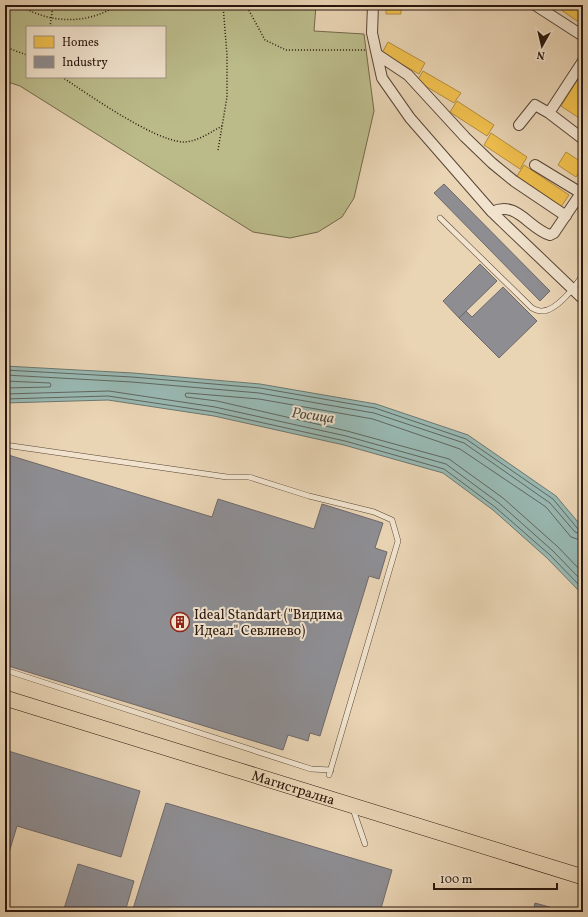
<svg xmlns="http://www.w3.org/2000/svg" width="588" height="917" viewBox="0 0 588 917" font-family="Vollkorn,serif">
  <style>
    .green { fill: #bbbb8a; stroke: #72684b; fill-rule: evenodd }
    .water { fill: #98b8b2; stroke: #6b7770 }
    .homes { fill: #f2c14e; stroke: #b58d3a }
    .industry { fill: #8d8d92; stroke: #6f696a }
    .lines { fill: none; stroke-linecap: round; stroke-linejoin: round }
    .shore { stroke: #60665f; stroke-width: 1 }
    .lane-casing { stroke: #584536; stroke-width: 6 }
    .street-casing { stroke: #584536; stroke-width: 12 }
    .primary-casing { stroke: #28150c; stroke-width: 16 }
    .path { stroke: #28150c; stroke-width: 1.5; stroke-dasharray: 1 2; stroke-linecap: butt }
    .lane { stroke: #f1e3ce; stroke-width: 5 }
    .street { stroke: #f1e3ce; stroke-width: 10 }
    .primary { stroke: #e9d4b4; stroke-width: 15 }
    .labels { text-anchor: middle; stroke-width: 4; stroke-linejoin: round; paint-order: stroke }
    .poi-label { font-size: 14px; fill: #28150c; stroke: #f1e3ce; text-anchor: start }
    .street-label { font-size: 14px; fill: #28150c; stroke: #f1e3ce }
    .water-label { font-size: 15px; font-style: italic; fill: #4f4e46; stroke: #f1e3ce }
  </style>
  <rect width="100%" height="100%" fill="#e9d4b4"/>
  <filter id="stains"><feTurbulence type="fractalNoise" baseFrequency=".005" numOctaves="4"/><feColorMatrix values="0 0 0 0 .2 0 0 0 0 .09 0 0 0 0 .02 0 0 0 .5 -.17"/></filter>
  <radialGradient id="worn" r=".72"><stop offset=".6" stop-color="#630" stop-opacity="0"/><stop offset="1" stop-color="#630" stop-opacity=".3"/></radialGradient>
  <path class="green" d="M5,5h311l-2,26 50,3 10,77 -20,87 -12,19 -24,15 -28,6 -37,-6 -233,-146 -15,-5zM27,27h138v50h-138z"/>
  <path class="water" d="M5,366l128,7 127,11 116,20 92,31 88,61 27,32v67l-36,-37 -54,-48 -50,-37 -99,-28 -130,-29 -106,-16 -103,3z"/>
  <path class="homes" d="M386,5h15v9h-15z
    M554,5l29,1v19z
    M388,42l37,21 -6,11 -37,-21z
    M423,71l38,22 -7,10 -37,-22z
    M583,71v41l-4,6 -18,-12z
    M457,101l37,24 -7,11 -37,-24z
    M491,133l36,24 -7,12 -36,-24z
    M566,152l17,11v3l-7,11 -18,-12z
    M524,165l45,30 -8,12 -44,-31z"/>
  <path class="industry" d="M444,184l106,107 -10,10 -106,-108z
    M480,264l17,17 -38,37 -16,-17z
    M503,287l34,34 -38,37 -40,-40 7,-7 6,6z
    M5,454l207,63 6,-18 96,30 8,-25 61,19 -8,25 12,4 -8,27 -10,-3 -49,160 -10,-3 -2,8 -20,-6 -5,15 -278,-85z
    M5,750l135,41 -19,66 -104,-31 -12,40z
    M166,803l226,67 -12,42h-248z
    M78,864l56,17 -9,31h-62z
    M535,903l32,9h-34z"/>
  <g class="lines">
    <path class="shore" d="M5,370l127,7 128,11 115,20 91,31 87,60 25,30 5,1
      M5,375l127,7 127,11 115,20 90,30 86,60 25,29 8,3
      M5,381l45,2 1,2 -1,2 -45,1
      M5,394l104,-3 106,16 131,29 100,28 53,39 54,48 30,31
      M5,399l103,-3 106,16 131,29 99,28 51,38 55,48 33,34
      M583,541l-12,-4 -25,-30 -86,-58 -87,-30 -114,-20 -72,-6 -2,1 1,3 31,4 130,30 102,28 54,39 55,49 25,26"/>
    <g class="lane-casing">
      <path id="lane" d="M440,218l92,90c2,1 6,3 9,3 15,1 35,-25 42,-37
        M5,445l222,32h22l60,19 65,16 18,8 6,21 -69,234
        M5,670l306,99 20,1
        M353,809l12,35"/>
    </g>
    <g class="street-casing">
      <path id="street" d="M373,5l-1,28 10,45 28,40 82,94 91,87
        M535,5l48,31
        M378,55l30,20 57,62 27,26 22,18 52,35
        M549,113l34,-52
        M519,125l16,-20 14,8 34,26
        M535,165l46,28
        M492,212c25,-12 36,16 58,23l4,-2 29,-43"/>
    </g>
    <g class="primary-casing">
      <g id="primary">
        <path id="s1" d="M5,698l578,179"/>
      </g>
    </g>
    <path class="path" d="M19,5c32,19 67,20 99,0
      M246,5l19,35 21,10h81
      M50,27l3,-22
      M5,47l22,8
      M62,77c27,18 91,63 121,65 14,0 28,-10 39,-16
      M218,150l9,-53v-42l-4,-50"/>
    <use href="#lane" class="lane"/>
    <use href="#street" class="street"/>
    <use href="#primary" class="primary"/>
  </g>
  <defs>
    <g id="building-ring" transform="scale(1)"><circle r="9.5" fill="#f1e3ce" stroke="#8f2418" stroke-width="1.5"/><path d="M-4-6H4V6H1V3H-1V6H-4ZM-2.5-4.3h1.7v1.8h-1.7ZM.8-4.3h1.7v1.8H.8ZM-2.5-1h1.7V.8h-1.7ZM.8-1h1.7V.8H.8Z" fill="#8f2418"/></g>
  </defs>
  <g fill-rule="evenodd">
    <use href="#building-ring" x="180" y="622"/>
  </g>
  <g class="labels">
    <g class="poi-label">
      <text x="194" y="619">Ideal Standart ("Видима<tspan x="194" dy="16">Идеал" Севлиево)</tspan></text>
    </g>
    <g class="street-label">
      <text dy="5" stroke="none"><textPath href="#s1" startOffset="302">Магистрална</textPath></text>
    </g>
    <g class="water-label">
      <text transform="translate(313 415) rotate(8)" y="5">Росица</text>
    </g>
  </g>
  <rect width="588" height="917" fill="none" stroke="#e9d4b4" stroke-width="20"/>
  <rect x="6" y="6" width="576" height="905" fill="none" stroke="#28150c" stroke-width="2"/>
  <rect x="10" y="10" width="568" height="897" fill="none" stroke="#28150c"/>
  <rect x="26" y="26" width="140" height="52" fill="#f1e3ce" stroke="#a19180"/>
  <rect x="34" y="36" width="20" height="12" fill="#f2c14e" stroke="#a19180"/>
  <text x="62" y="46" font-size="12" fill="#28150c">Homes</text>
  <rect x="34" y="56" width="20" height="12" fill="#8d8d92" stroke="#a19180"/>
  <text x="62" y="66" font-size="12" fill="#28150c">Industry</text>
  <g transform="translate(542 46) rotate(188)" stroke="#f1e3ce" stroke-width="3" paint-order="stroke">
  <path d="M0-3L7 15L0 10L-7 15Z" fill="#28150c"/>
  <text y="-6" font-size="11" font-weight="bold" text-anchor="middle" fill="#28150c">N</text>
  </g>
  <path d="M434 883v6h123v-6" fill="none" stroke="#28150c" stroke-width="2"/>
  <text x="440" y="883" font-size="12" fill="#28150c" stroke="#f1e3ce" stroke-width="3" paint-order="stroke">100 m</text>
  <rect width="100%" height="100%" filter="url(#stains)"/>
  <rect width="100%" height="100%" fill="url(#worn)"/>
</svg>
